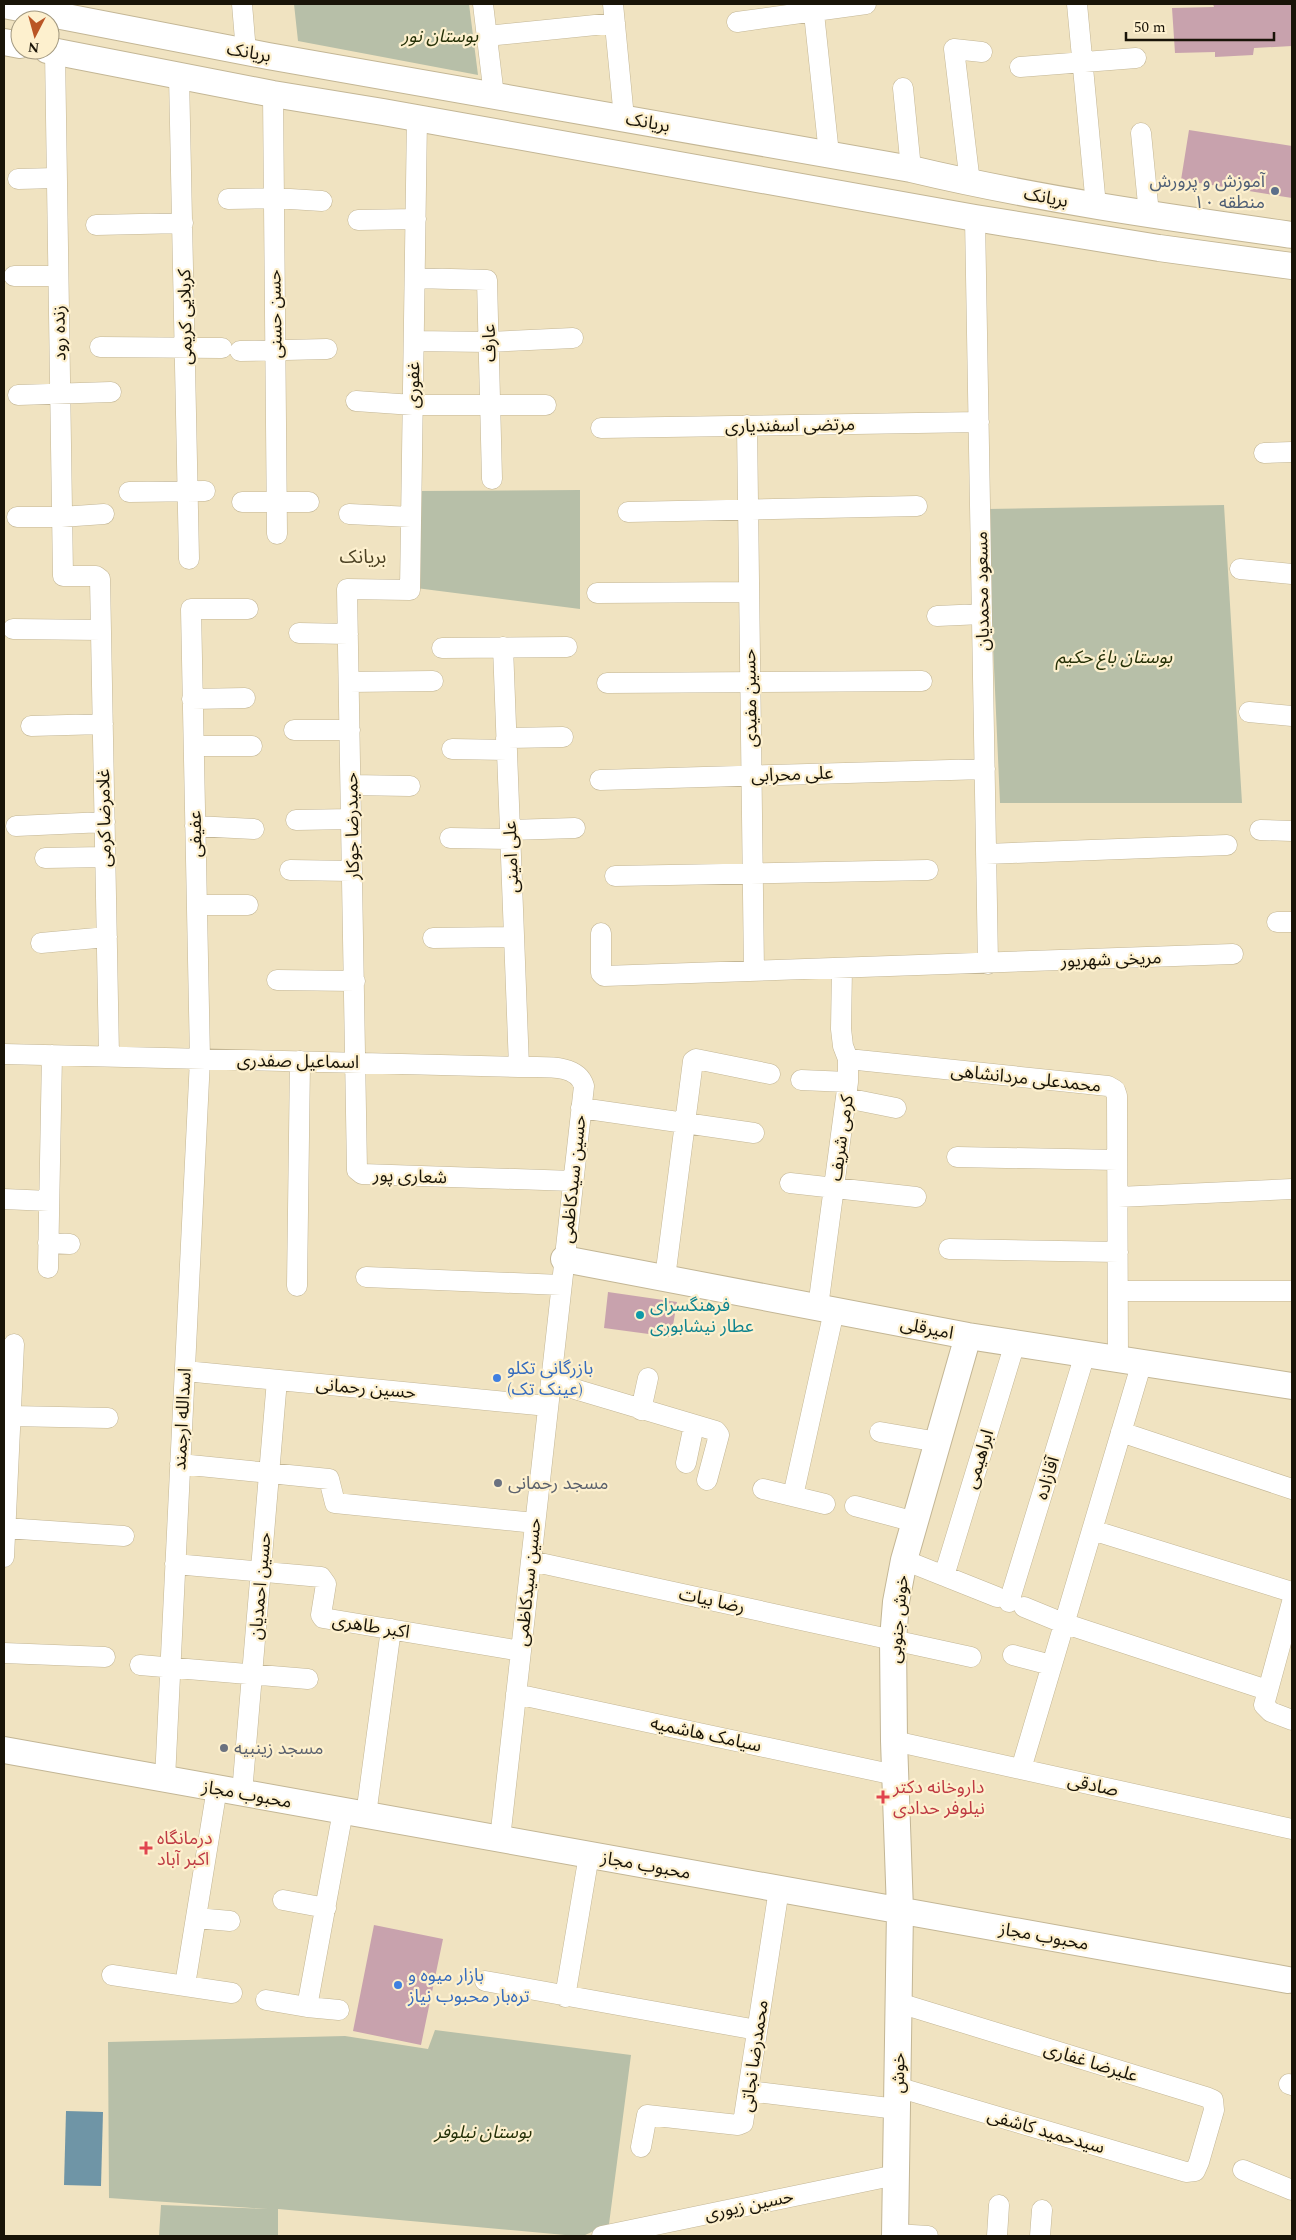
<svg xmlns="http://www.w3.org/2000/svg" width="1296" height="2240" viewBox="0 0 1296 2240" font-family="Spectral,'Noto Sans Arabic',serif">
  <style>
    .green { fill: #b7bfa8 }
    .water { fill: #6f95a6 }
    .building { fill: #c8a2ad }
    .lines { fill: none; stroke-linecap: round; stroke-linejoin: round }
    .minor-casing { stroke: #c3b695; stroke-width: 21 }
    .major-casing { stroke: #c3b695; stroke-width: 28 }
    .minor { stroke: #fff; stroke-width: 20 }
    .major { stroke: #fff; stroke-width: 26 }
    .service-dot { fill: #5c6f8a; stroke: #fdf0ce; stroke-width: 2 }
    .culture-dot { fill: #0f9aa8; stroke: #fdf0ce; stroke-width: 2 }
    .shop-dot { fill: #3f7fe0; stroke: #fdf0ce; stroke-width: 2 }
    .worship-dot { fill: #6b7280; stroke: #fdf0ce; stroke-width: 2 }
    .health-dot { fill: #e0444e; stroke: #fdf0ce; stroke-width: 2 }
    .labels { text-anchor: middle; stroke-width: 4.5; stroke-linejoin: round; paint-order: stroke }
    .park-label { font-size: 18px; font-style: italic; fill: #263108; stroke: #fdf0ce }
    .street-label { font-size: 18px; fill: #191408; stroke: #fdf0ce }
    .service-label { font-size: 18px; fill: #4e5e75; stroke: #fdf0ce; text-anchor: end }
    .culture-label { font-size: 18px; fill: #0d838f; stroke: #fdf0ce; text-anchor: start }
    .shop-label { font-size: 18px; fill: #366cbe; stroke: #fdf0ce; text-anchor: start }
    .worship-label { font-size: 18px; fill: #5b616d; stroke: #fdf0ce; text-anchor: start }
    .health-label { font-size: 18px; fill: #be3a42; stroke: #fdf0ce; text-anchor: start }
    .neighbourhood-label { font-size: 19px; fill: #4d4224; stroke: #fdf0ce }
  </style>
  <rect width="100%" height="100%" fill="#f0e3c1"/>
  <path class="green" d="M294,4h175l9,71 -180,-34z
    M580,490v119l-164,-21 2,-97z
    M1224,505l18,298h-242l-13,-294z
    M435,2030l196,25 -22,169 -26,12h-7l-298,-27v27h-119l2,-31 107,4 -159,-11 -1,-156 237,-6 83,13z"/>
  <path class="water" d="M66,2111l37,1 -2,74 -37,-1z"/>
  <path class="building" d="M1213,4h38v1l41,-1v42l-38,2 -1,7 -38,2v-5l-40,1 -3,-45 42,-1z
    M1189,130l103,16v52l-111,-18z
    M608,1292l69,10 -6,35 -67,-9z
    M374,1925l69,14 -22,106 -68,-14z"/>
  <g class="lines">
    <g class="minor-casing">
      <path id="minor" d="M242,4l4,48
        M483,4l11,92
        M613,4l11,114
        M813,4l16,150
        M1077,4l19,202
        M737,22l129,-18
        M487,36l128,-13
        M55,51l8,525h33l4,3 9,477
        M1020,67l116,-9
        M179,75l10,484
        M903,88l8,81
        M273,94l4,440
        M417,118l-7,472 -63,-1 10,581 5,4 211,7
        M1141,133l8,81
        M18,179l38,-1
        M970,183l-16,-134 28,3
        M228,199l46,-1 48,3
        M975,218l13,746
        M358,220l58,-1
        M96,225l87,-2
        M14,276h44
        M415,278l72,2 5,199
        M414,341l75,1 84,-4
        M100,347l122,1
        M240,351l87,-2
        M18,395l93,-3
        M356,401l57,4h133
        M747,425l7,546
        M601,428l378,-6
        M1264,453l28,-1
        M129,492l76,-1
        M242,502h67
        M628,512l289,-6
        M349,514l62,3
        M17,517h44l43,-3
        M1240,569l52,5
        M597,593l152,-1
        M937,616l45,-2
        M13,629l88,1
        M299,633l49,1
        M503,647l16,420
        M442,648l125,-1
        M349,682l84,-1
        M607,683l315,-2
        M192,699l53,-1
        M1249,712l43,4
        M31,726l72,-2
        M294,730h56
        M506,738l57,-1
        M194,746h58
        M452,749l55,1
        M600,780l385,-11
        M351,785l59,1
        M296,820l55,-1
        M16,826l89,-4
        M195,826l59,3
        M510,830l65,-2
        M1260,830l32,1
        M450,838l60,1
        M986,854l241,-9
        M45,858l60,-1
        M290,870l62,1
        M615,876l313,-6
        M197,905h51
        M1277,922h15
        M601,933v40l3,3 629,-22
        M433,938l81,-1
        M41,943l66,-6
        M277,980l78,1
        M4,1054l515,13c21,1 58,-5 65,19l-84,753
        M848,1059l260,27 7,4 2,6 1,263
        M801,1080l47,2
        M846,1098l50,10
        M581,1108l173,25
        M957,1157l160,3
        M790,1183l126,14
        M1118,1197l174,-8
        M4,1199l45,2
        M48,1243l22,1
        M949,1249l169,3
        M48,1268l4,-213
        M366,1277l195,8
        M665,1278l28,-217 3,-2 74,15
        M297,1286l3,-225
        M1119,1291h173
        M818,1307l30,-225v-23l-5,-13 -2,-17 1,-61
        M185,1371l363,35
        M551,1382l165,49 3,4 -12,45
        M641,1410l7,-32
        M11,1416l97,2
        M880,1432l58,10
        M1121,1432l171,57
        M686,1463l8,-38
        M180,1464l149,15 6,24 200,20
        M763,1489l62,15
        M793,1496l41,-185
        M855,1506l60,16
        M5,1528l119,8
        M1092,1530l200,62
        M4,1557l10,-213
        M904,1560l93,37
        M531,1561l440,96
        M175,1564l146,13 5,7 -5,31 2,3 198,33
        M944,1576l71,-233
        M1009,1602l76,-248
        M1292,1602l-28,103 7,7 21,8
        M1024,1607l39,16 204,67
        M4,1653l101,4
        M1013,1655l38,10
        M140,1665l168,14
        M516,1694l379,81
        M894,1741l398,88
        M1021,1769l121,-407
        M165,1779l35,-720 -9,-450h57
        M242,1793l35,-413
        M366,1815l25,-186
        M283,1900l43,8
        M196,1918l34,3
        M112,1975l120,18
        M485,1981l272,49
        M185,1985l32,-197
        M565,1997l24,-142
        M266,2000l41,7 36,-196
        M307,2007l32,3
        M1289,2084l3,1
        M897,2087l289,85 9,-1 4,-9 15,-52 -1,-10 -7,-3 -307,-94
        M748,2091l149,18
        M641,2147l6,-32 91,10 5,-2 36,-234
        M1243,2170l49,20
        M895,2234l33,2
        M602,2236l294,-61
        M997,2236l2,-31
        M1040,2236l2,-26"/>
    </g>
    <g class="major-casing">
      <path id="major" d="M4,5l264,51 643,113c126,30 254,48 381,66
        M4,42l16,3
        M47,50l226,44 110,18 592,106 184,30 133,18
        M564,1259l404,77 324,50
        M4,1750l1284,230
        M895,2236l5,-326 -6,-169 -1,-102 3,-37 8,-42 64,-224"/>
    </g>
    <use href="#minor" class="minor"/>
    <use href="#major" class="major"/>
  </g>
  <circle class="service-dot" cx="1275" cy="191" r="5"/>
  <circle class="culture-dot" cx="640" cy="1315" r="5"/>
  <g class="shop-dot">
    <circle cx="497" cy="1378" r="5"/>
    <circle cx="398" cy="1985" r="5"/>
  </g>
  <g class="worship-dot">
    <circle cx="498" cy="1483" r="5"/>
    <circle cx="224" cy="1748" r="5"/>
  </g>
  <g class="health-dot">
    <path d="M880.5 1789.5h5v5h5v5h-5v5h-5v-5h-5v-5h5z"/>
    <path d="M143.5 1840.5h5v5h5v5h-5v5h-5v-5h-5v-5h5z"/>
  </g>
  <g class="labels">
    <g class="park-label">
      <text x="440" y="42">بوستان نور</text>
      <text x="1114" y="663">بوستان باغ حکیم</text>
      <text x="483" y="2138">بوستان نیلوفر</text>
    </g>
    <g class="street-label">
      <text transform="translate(249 52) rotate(10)" y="6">بریانک</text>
      <text transform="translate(648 122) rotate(10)" y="6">بریانک</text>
      <text transform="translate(1046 197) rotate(11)" y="6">بریانک</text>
      <text transform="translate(275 314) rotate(-91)" y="6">حسن حسنی</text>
      <text transform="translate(185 317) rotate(-91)" y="6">کربلایی کریمی</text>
      <text transform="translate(59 333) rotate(-91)" y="6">زنده رود</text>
      <text transform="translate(489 343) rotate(-91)" y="6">عارف</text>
      <text transform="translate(413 385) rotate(-89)" y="6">غفوری</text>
      <text transform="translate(790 425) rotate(-1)" y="6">مرتضی اسفندیاری</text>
      <text transform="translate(982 591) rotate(-91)" y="6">مسعود محمدیان</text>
      <text transform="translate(750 698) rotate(-91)" y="6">حسین مفیدی</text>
      <text transform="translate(792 774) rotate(-2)" y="6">علی محرابی</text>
      <text transform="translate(104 818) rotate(-91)" y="6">غلامرضا کرمی</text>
      <text transform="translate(352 826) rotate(-91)" y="6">حمیدرضا جوکار</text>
      <text transform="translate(195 834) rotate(-91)" y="6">عفیفی</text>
      <text transform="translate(511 857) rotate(-92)" y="6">علی امینی</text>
      <text transform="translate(1111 959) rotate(-2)" y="6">مریخی شهریور</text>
      <text transform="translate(298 1061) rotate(1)" y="6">اسماعیل صفدری</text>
      <text transform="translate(1026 1078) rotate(6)" y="6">محمدعلی مردانشاهی</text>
      <text transform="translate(841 1138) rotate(-82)" y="6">کرمی شریف</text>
      <text transform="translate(410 1176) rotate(2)" y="6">شعاری پور</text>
      <text transform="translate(573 1179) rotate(-84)" y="6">حسین سیدکاظمی</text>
      <text transform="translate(927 1328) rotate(11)" y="6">امیرقلی</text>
      <text transform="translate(366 1388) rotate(5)" y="6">حسین رحمانی</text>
      <text transform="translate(182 1419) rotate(-87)" y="6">اسدالله ارجمند</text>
      <text transform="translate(979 1459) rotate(-73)" y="6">ابراهیمی</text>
      <text transform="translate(1047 1478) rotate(-73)" y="6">آقازاده</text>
      <text transform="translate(528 1582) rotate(-84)" y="6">حسین سیدکاظمی</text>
      <text transform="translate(260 1586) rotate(-85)" y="6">حسین احمدیان</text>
      <text transform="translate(712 1600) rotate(12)" y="6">رضا بیات</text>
      <text transform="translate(898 1619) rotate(-85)" y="6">خوش جنوبی</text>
      <text transform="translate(371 1626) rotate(9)" y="6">اکبر طاهری</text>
      <text transform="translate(706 1734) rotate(12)" y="6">سیامک هاشمیه</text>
      <text transform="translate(1093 1785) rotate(12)" y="6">صادقی</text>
      <text transform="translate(247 1794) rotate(10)" y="6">محبوب مجاز</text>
      <text transform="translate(646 1865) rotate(10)" y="6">محبوب مجاز</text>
      <text transform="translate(1044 1936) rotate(10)" y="6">محبوب مجاز</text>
      <text transform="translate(754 2056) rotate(-82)" y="6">محمدرضا نجاتی</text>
      <text transform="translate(1091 2062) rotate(17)" y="6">علیرضا غفاری</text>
      <text transform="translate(898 2073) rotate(-89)" y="6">خوش</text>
      <text transform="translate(1046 2131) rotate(16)" y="6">سیدحمید کاشفی</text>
      <text transform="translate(749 2205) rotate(-12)" y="6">حسین زیوری</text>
    </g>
    <g class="service-label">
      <text x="1265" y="187">آموزش و پرورش<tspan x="1265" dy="21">منطقه ۱۰</tspan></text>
    </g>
    <g class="culture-label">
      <text x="650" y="1311">فرهنگسرای<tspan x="650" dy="21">عطار نیشابوری</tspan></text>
    </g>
    <g class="shop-label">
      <text x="507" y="1374">بازرگانی تکلو<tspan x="507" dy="21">(عینک تک)</tspan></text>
      <text x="408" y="1981">بازار میوه و<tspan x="408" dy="21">تره‌بار محبوب نیاز</tspan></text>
    </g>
    <g class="worship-label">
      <text x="508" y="1489">مسجد رحمانی</text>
      <text x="234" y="1754">مسجد زینبیه</text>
    </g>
    <g class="health-label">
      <text x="893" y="1793">داروخانه دکتر<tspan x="893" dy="21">نیلوفر حدادی</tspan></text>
      <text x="157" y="1844">درمانگاه<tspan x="157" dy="21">اکبر آباد</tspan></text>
    </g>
    <g class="neighbourhood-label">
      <text x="363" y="563">بریانک</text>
    </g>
  </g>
  <rect width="1296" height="2240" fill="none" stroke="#191408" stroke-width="10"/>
  <g transform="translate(35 35) rotate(186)"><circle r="24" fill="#fdf0ce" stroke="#a2987f"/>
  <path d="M0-4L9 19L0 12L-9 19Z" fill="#ba5525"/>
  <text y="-8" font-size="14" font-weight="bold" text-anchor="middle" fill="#191408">N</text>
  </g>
  <path d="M1126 32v8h148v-8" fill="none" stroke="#191408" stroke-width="2.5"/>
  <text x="1134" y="32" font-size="15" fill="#191408" stroke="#fdf0ce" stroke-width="4" paint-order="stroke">50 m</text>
</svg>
